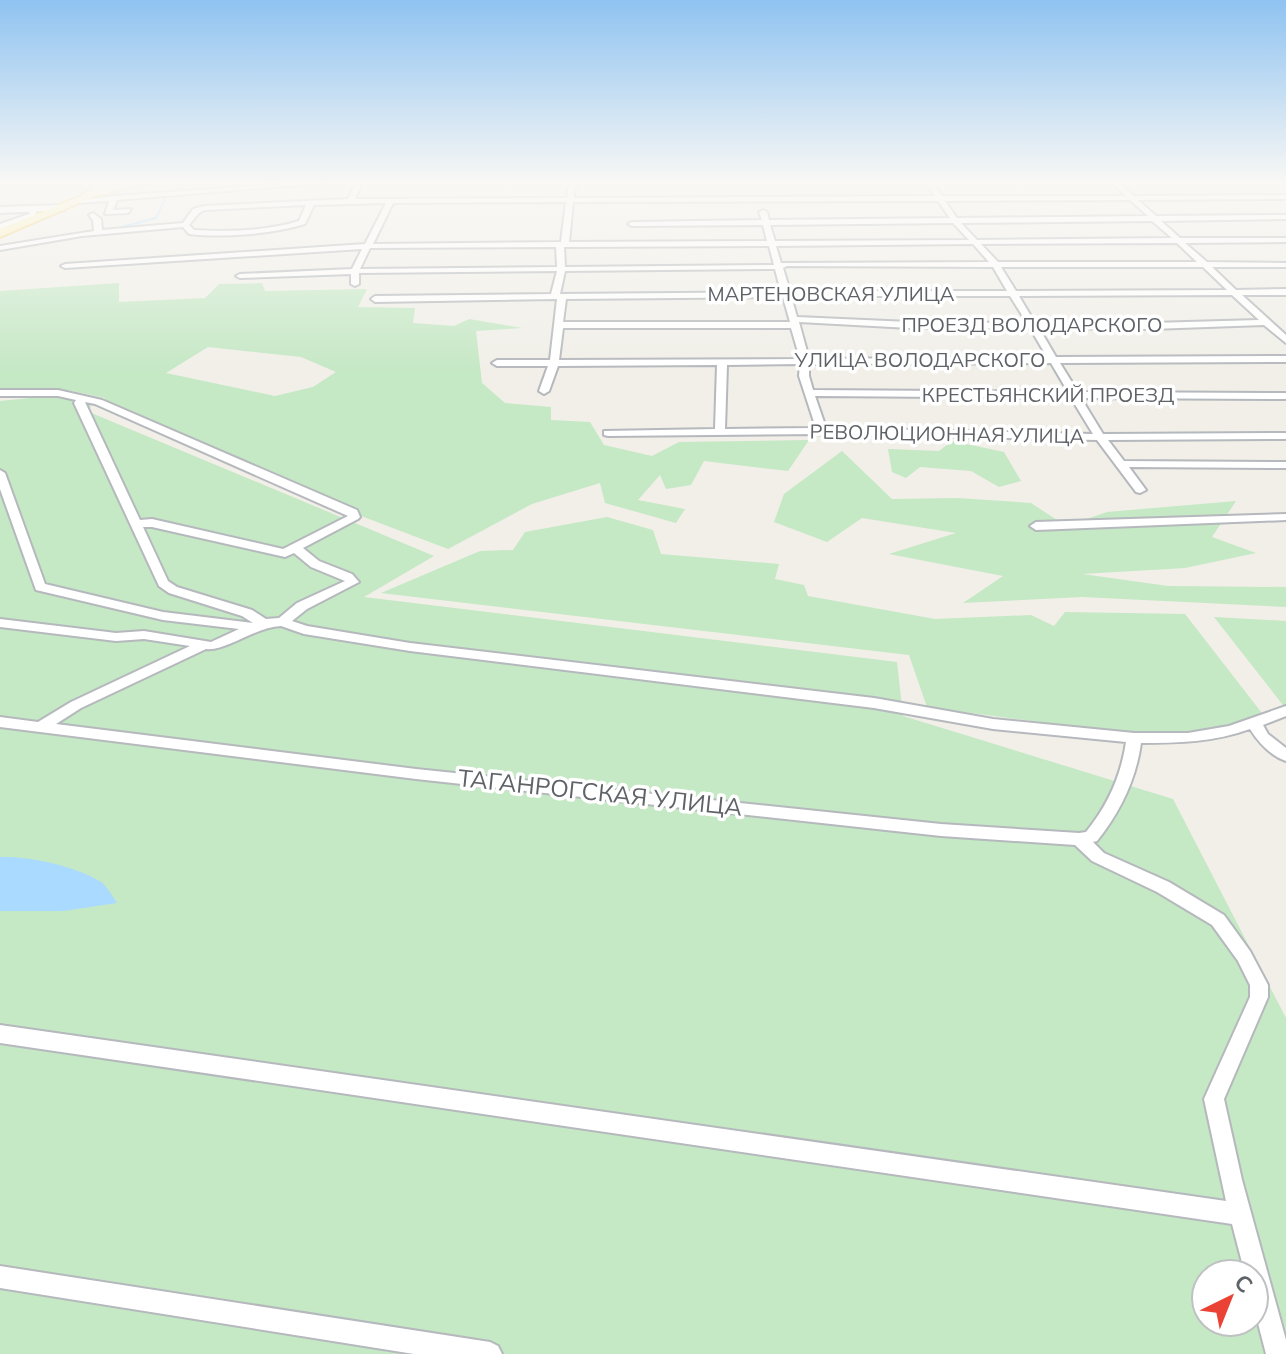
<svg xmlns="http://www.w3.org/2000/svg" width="1286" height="1354" viewBox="0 0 1286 1354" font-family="Mulish,sans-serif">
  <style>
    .green { fill: #c5e8c5; fill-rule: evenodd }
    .water { fill: #aadaff }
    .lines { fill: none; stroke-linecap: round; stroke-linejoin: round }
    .stream { stroke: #aadaff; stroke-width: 2 }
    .street-casing { stroke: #b5b8bc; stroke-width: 4 }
    .secondary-casing { stroke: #b6babf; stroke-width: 4 }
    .primary-casing { stroke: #f2c960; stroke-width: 4 }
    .street { fill: #fff; fill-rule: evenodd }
    .secondary { fill: #fff; fill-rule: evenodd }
    .primary { fill: #fff2af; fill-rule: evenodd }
    .labels { text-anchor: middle; stroke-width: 7; stroke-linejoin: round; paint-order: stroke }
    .far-street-label { font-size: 20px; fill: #5f6368; stroke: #fff }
    .street-label { font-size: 24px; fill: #5f6368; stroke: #fff }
  </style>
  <rect width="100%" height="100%" fill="#f1efe8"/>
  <path class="green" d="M119,283v19l86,-4 14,-14 43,-1 3,8 102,-2 -9,18 57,1 -2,15 41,3 15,-7 53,9 -46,3 6,52 23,20 46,4v13l39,2 14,23 48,11 27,-14 130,-2 -21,31 -84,-10 -13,24 -25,4 -6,-14 -22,25 47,9 -9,14 -71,-20 -5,-20 -68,21 -84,45 -171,-65 -176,-77 4,-9 -38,-8 -67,7v-106zM208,347l93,10 35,15 -23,15 -38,9 -109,-23z
    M60,395l32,6 -3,11 345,144 -70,41 533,65 6,54 270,83 113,219v336h-1286v-953zM1206,1274h48v48h-48z
    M952,441l52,11 17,29 -22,6 -28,-16 -51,-4 -14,11 -14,-6 -4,-23 51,2z
    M842,451l50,48 65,-1 74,5 35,23 41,-14 129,-11 -24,36 44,16 -71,15 -103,6 86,12 118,1v20l-204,-10 -119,6 40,-27 -114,-22 67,-21 -94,-15 -35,24 -53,-20 10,-28z
    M607,517l46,13 8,24 118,10 -4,15 29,6 4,11 127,23 96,-4 23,11 11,-14 120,2 80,103 -34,19 -64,3 -240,-32 -18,-52 -528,-62 99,-42 33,-1 12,-18z
    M1214,617l72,4v88z"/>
  <path class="water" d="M0,857c29,-1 76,9 101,25 6,4 11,14 16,21l-54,8h-63z"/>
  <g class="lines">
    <path class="stream" d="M137,185l59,-2
      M173,191l25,-8
      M110,230l46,-12 11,-23
      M16,244l75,-12"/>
    <g class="street-casing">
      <path id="street" d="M296,183h27l-206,17 -4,10 18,-1 -3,4 -23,1 4,-13 -31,2 -3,-2 39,-5z
        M356,183h6l-7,16 212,-1 2,-15h6l-1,15 361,-2 -8,-13h6l9,13h184l-13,-13h7l14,13 152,-1v4l-148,1 18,16 130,-1v4l-125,2 19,17h106v4l-101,1 22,19 79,1v4h-74l24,23 50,-1v6h-44l44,40v8l-22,-18 -113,4 -112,-1 17,29 230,-1v6l-226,1 18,29 208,1v6l-205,-1 22,36 183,-1v6l-178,1 16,21 162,1v6l-157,-1 17,23 -6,3 -4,-1 -39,-52 -275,-6 -214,2 -4,-1v-4l111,-2 2,-64 -159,1 -9,25 -5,3 -5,-3 9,-25h-51l-5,-3 5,-3h53l7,-61 -182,3 -4,-3 4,-3 176,-2 6,-23 -198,2v11l-4,2 -4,-2v-10l-111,4 -4,-2 4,-2 112,-5 10,-20 -297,19 -4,-2 4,-2 300,-20 21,-41 -72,2 -9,19c-33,10 -82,14 -116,10l-6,-7 -101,9 -82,14v-4l94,-15 -1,-11 -4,-5 4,-2 8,6 1,11 81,-7 10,-14 11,-3 144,-7zM1130,200l18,16 -191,2 -12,-17zM938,201l12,17 -181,2 -2,-8 -4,-2 -4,2 3,8 -130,2 -4,2 4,2 131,-1 4,16 -198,1 4,-40zM566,202l-5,40 -188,2 20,-41zM306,205l-7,16c-32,10 -72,11 -105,9l-5,-5 10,-12 6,-3zM1152,221l20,17 -195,2 -16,-17zM953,223l16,17 -194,1 -5,-16zM1177,243l20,19h-199l-17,-18zM973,244l16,18 -208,1 -5,-17zM769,246l5,19 -209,2 -1,-20zM556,247l1,20 -197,2 10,-21zM787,266l206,1 14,24h-217l-7,-23zM1001,267h202l24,23 -211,1zM775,269l6,23 -221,2 5,-23zM1232,295l27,25 -108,3h-116l-16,-27zM791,296h219l17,27 -117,-1 -113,-5zM783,297l7,25h-227l3,-23zM799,322l111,6h120l17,29 -238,2zM563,328h228l9,31 -241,1zM1051,363l17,29 -255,-2 -4,-14v-12zM800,364l-1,12 17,52 -91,1 2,-64zM815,396l256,2 22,36 -267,-6z
        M30,207l7,2 -2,8 -35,12v-5l29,-10z
        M0,390h58l44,10 255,110 3,7 -2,2 -55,29 16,13 33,13 7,8 -52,27 -15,12 15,5 103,17 464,55 119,21 141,14h54l41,-7 57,-20v10l-23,9 5,9 18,14v13c-15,-5 -27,-18 -36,-32 -35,13 -72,14 -109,14 -5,37 -21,69 -44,98l-4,1 11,11 65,29 55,33 26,36 18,34v12l-44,102 18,81 44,160v14h-20l-12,-46v-34h-9l-13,-50 -1232,-181v-18l1226,176 -22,-102 46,-102v-12l-12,-24 -26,-36 -55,-33 -65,-31 -17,-16 -134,-9 -525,-57 -416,-52v-10l38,5 33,-20 119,-56 -46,-7 -28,2 -116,-14v-8l116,14 28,-2 67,11 28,-13 -76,-9 -127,-30 -36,-101v-19l5,3 40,111 118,28 90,11 -11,-7 -73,-23 -10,-7 -85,-183 2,-3 -18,-4h-58zM85,402l10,2 253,112 -65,33 -131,-30 -12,1zM143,527h9l133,30 9,-4 17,14 34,14 -48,22 -18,15 -13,1 -14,-9 -75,-23 -9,-6zM281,626l23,8 106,17 464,57 119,21 133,13c-5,34 -18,63 -40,90l-7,1 -138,-9 -525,-55 -360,-45 25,-16 125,-59c19,3 49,-22 75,-23z
        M1286,514v6l-250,10 -6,-4 6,-4z
        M0,1266l490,76 8,4 4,8h-88l-414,-66z"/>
    </g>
    <g class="secondary-casing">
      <path id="secondary" d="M62,205l3,5 -65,3v-6z"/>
    </g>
    <g class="primary-casing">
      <path id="primary" d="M100,183h47l-54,14 -93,40v-8l81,-33z"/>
    </g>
    <use href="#street" class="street"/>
    <use href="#secondary" class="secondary"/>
    <use href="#primary" class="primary"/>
  </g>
  <linearGradient id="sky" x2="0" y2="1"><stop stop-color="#8fc3f1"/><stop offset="0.49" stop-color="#f9f8f5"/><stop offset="1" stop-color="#f9f8f5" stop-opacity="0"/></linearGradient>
  <rect width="1286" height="372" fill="url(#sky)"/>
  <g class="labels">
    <g class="far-street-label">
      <text x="831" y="301">МАРТЕНОВСКАЯ УЛИЦА</text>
      <text x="1032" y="332">ПРОЕЗД ВОЛОДАРСКОГО</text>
      <text x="920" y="367">УЛИЦА ВОЛОДАРСКОГО</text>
      <text x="1048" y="402">КРЕСТЬЯНСКИЙ ПРОЕЗД</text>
      <text transform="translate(947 434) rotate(1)" y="7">РЕВОЛЮЦИОННАЯ УЛИЦА</text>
    </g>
    <g class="street-label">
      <text transform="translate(600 793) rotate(6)" y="8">ТАГАНРОГСКАЯ УЛИЦА</text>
    </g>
  </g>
  <g transform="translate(1230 1298) rotate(43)"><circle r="38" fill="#ffffff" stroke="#bfc1c3" stroke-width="2"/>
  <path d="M0-6L14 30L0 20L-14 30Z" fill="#ea4335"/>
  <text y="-12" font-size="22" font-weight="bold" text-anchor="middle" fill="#5f6368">С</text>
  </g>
</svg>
